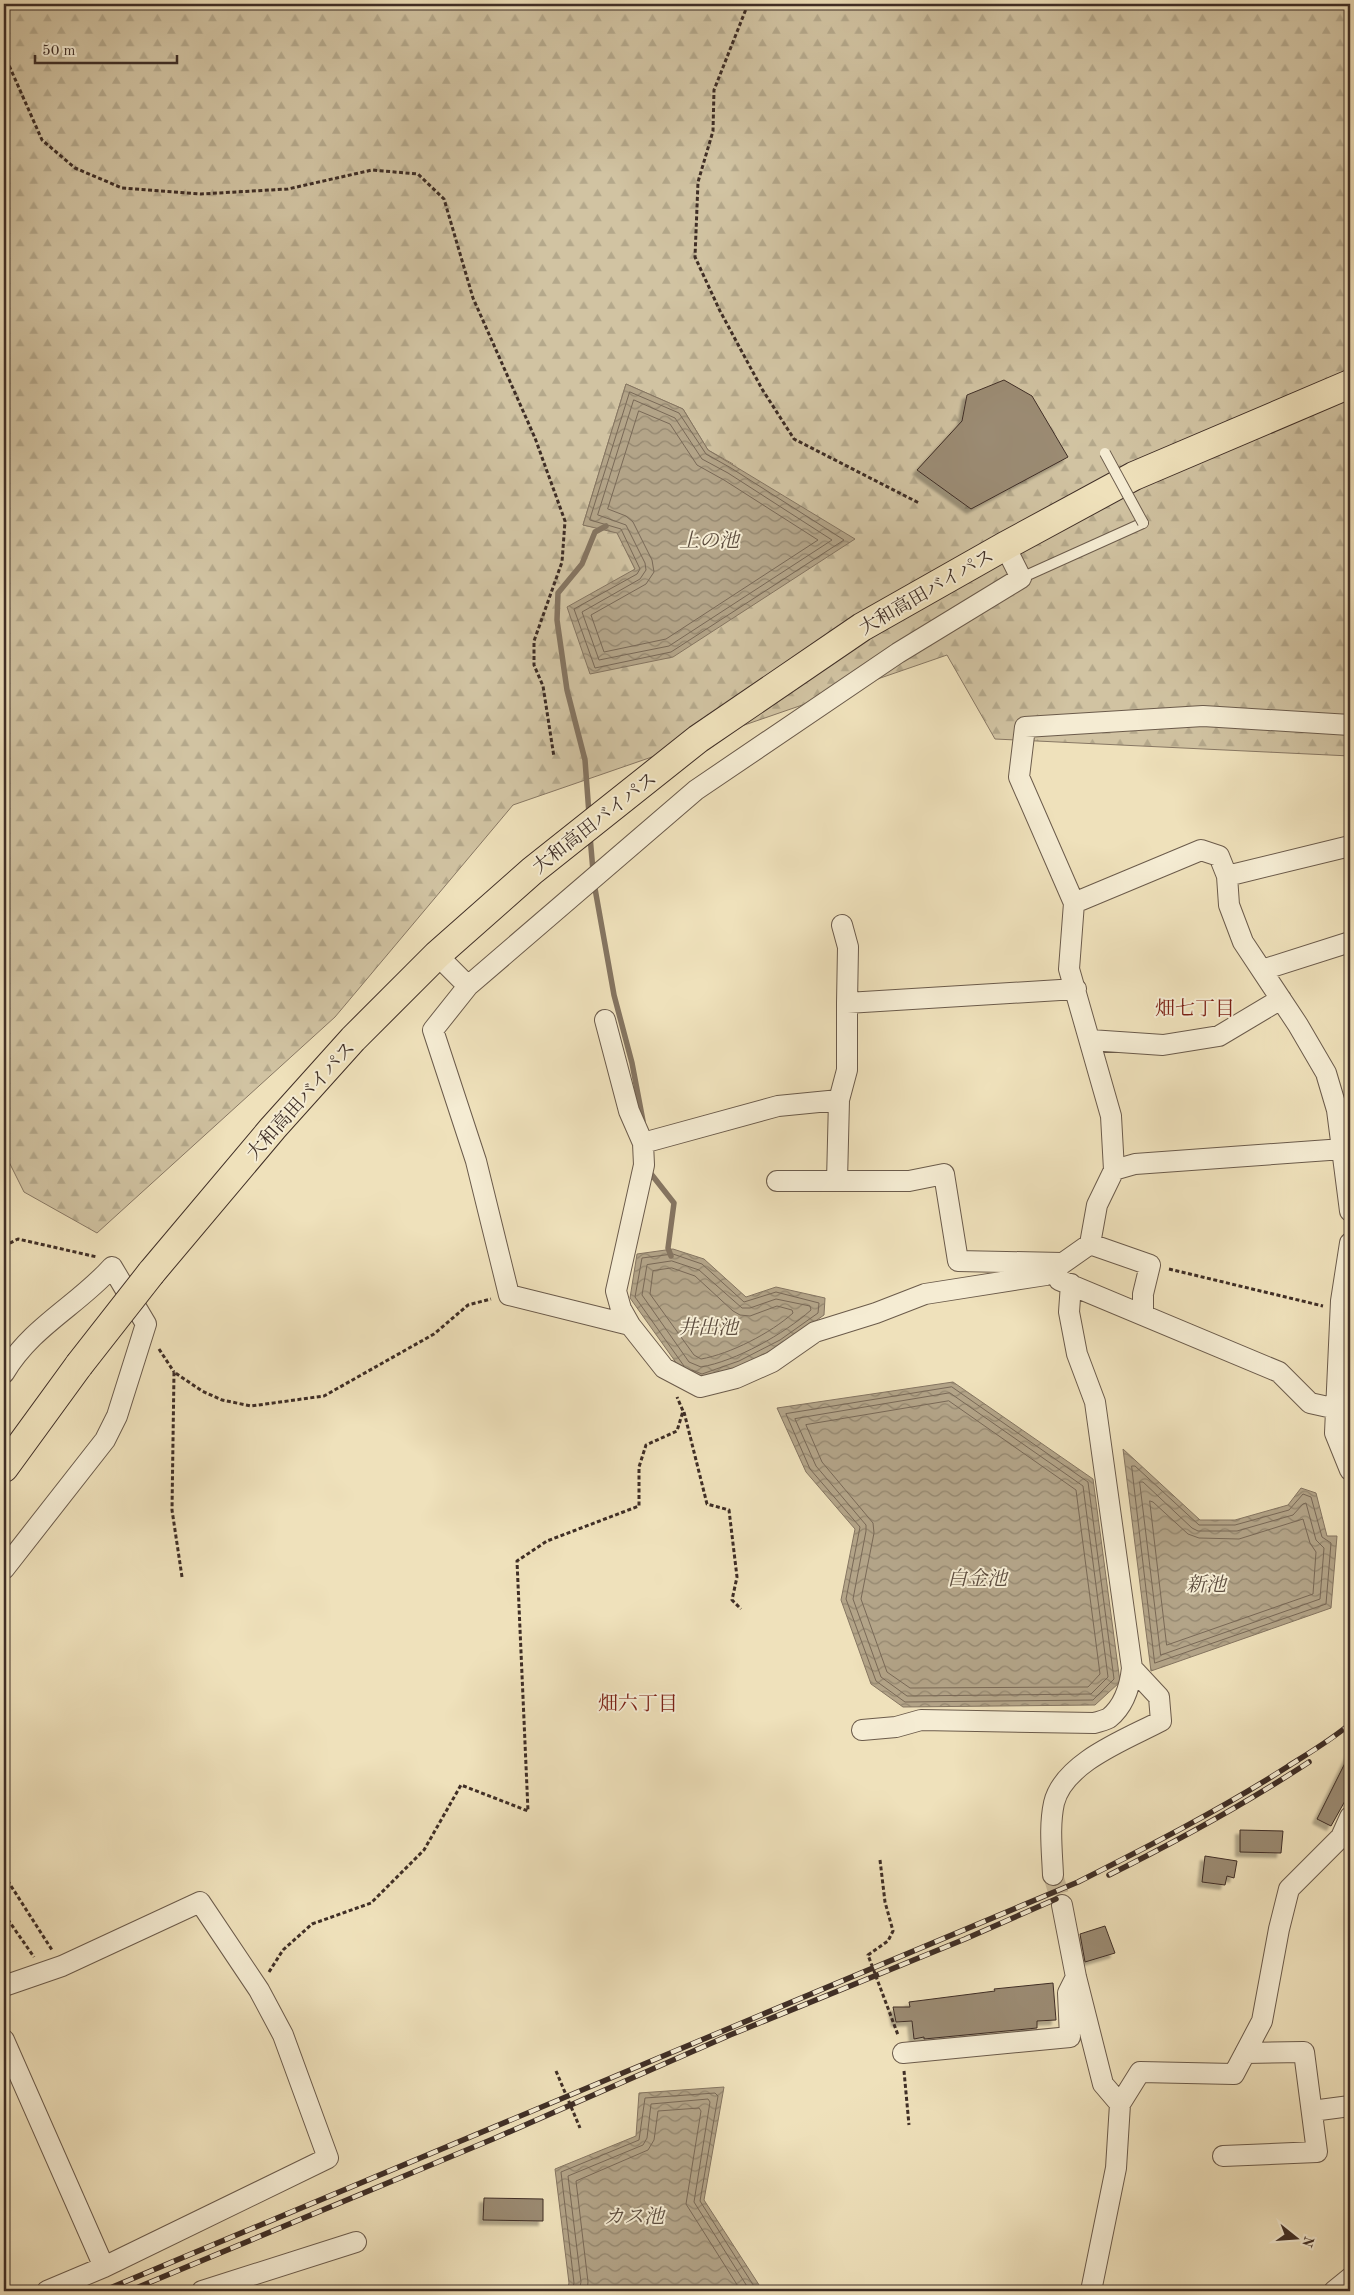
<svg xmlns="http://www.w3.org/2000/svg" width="1354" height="2295" viewBox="0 0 1354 2295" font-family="'Old Standard TT','Noto Serif JP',serif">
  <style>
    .forest { fill: url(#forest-firs); stroke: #887864; fill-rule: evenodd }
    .water { fill: url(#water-waves); stroke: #857561 }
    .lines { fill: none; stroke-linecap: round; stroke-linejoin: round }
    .shore { stroke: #796957; stroke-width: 1 }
    .stream { stroke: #857561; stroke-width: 5.5 }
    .building { fill: #9b8b73; stroke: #3f2e26; filter: url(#shadow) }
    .minor-tunnel { stroke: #ccbd9d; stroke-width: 20; stroke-dasharray: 20 10; stroke-linecap: butt }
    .service-casing { stroke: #6b5b4b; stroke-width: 12 }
    .minor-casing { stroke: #6b5b4b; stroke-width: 22 }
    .trunk-casing { stroke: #3f2e26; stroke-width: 30 }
    .path { stroke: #3f2e26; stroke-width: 3; stroke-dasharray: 4 2.5; stroke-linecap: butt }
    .service { stroke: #f5ecd3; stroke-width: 10 }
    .minor { stroke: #f5ecd3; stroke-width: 20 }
    .trunk { stroke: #efe1bb; stroke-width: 28 }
    .rail-casing { stroke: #3f2e26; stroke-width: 5.5 }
    .rail { stroke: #f5ecd3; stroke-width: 4; stroke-dasharray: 11; stroke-linecap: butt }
    .service-bridge-casing { stroke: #6b5b4b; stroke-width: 12; stroke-linecap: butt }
    .trunk-bridge-casing { stroke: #3f2e26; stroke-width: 30; stroke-linecap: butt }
    .service-bridge { stroke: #f5ecd3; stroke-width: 10 }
    .trunk-bridge { stroke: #efe1bb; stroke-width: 28 }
    .labels { text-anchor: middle; stroke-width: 4; stroke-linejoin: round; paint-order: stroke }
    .street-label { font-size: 19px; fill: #3f2e26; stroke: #f5ecd3 }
    .water-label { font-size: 20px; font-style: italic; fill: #5c4c3e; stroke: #f5ecd3 }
    .neighbourhood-label { font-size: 20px; fill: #7a1f14; stroke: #f5ecd3 }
  </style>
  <defs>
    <pattern id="forest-firs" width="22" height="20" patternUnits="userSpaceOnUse" patternTransform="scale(1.25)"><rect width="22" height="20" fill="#d1c3a2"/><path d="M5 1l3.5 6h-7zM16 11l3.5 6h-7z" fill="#b4a88b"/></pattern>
    <pattern id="water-waves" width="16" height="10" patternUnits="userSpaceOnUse" patternTransform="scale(1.25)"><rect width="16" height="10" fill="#b3a488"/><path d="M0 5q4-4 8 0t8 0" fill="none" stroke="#93866f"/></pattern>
    <filter id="shadow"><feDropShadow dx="-4.5" dy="4.5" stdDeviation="1" flood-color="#0004"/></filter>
  </defs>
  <rect width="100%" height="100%" fill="#efe1bb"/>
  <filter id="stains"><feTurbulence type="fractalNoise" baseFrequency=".004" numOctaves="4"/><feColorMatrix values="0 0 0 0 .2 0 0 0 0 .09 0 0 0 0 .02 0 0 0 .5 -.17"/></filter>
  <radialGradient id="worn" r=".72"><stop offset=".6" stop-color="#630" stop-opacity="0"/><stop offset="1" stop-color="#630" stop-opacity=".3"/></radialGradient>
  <path class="forest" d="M4,4h1346v752l-355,-17 -48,-84 -434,150 -178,212 -238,216 -73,-41 -20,-40zM626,384l57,25 25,41 25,14 -142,210 44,-105 -18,-37 -34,-7z"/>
  <path class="water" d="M626,384l57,25 25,41 147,89 -182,118 -83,17 -23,-67 68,-38 -18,-36 -34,-8z
    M673,1249l31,10 42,38 30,-10 49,11 -1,17 -41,29 -42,22 -40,13 -19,-8 -52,-73 7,-44z
    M953,1382l140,97 27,203 -25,23 -192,2 -32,-23 -30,-84 14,-71 -49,-57 -29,-64z
    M1123,1449l77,71h35l53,-15 13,-17 15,5 11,43h10l-6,72 -180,63z
    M724,2087l-20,113 59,91h-196l2,-8 -14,-114 81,-33 3,-43z"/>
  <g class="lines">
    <path class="shore" d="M630,392l49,21 27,41 25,14 113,72 -173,112 -76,16 -21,-59 63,-35 3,-5 -19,-40 -31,-9z
      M634,400l41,18 27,41 26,14 104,67 -163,106 -70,14 -17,-48 58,-33 6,-9 -1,-7 -19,-38 -28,-10z
      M639,411l31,13 27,41 27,15 94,60 -152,99 -62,13 -13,-37 55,-31 8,-12 -2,-12 -19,-38 -7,-6 -18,-7z
      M672,1261l27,9 43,38h8l26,-9 34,7 1,4c-27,24 -75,51 -110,57l-12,-5 -47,-67 5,-30z
      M672,1268l23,8 38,35 7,4 10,1 27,-10 15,4 1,3c-22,20 -63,41 -92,46l-7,-4 -44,-61 3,-23z
      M684,1366l-49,-69 7,-39 31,-4 29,10 42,38 32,-10 43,11 -1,10 -38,27 -41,21 -37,13 -10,-4
      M952,1387l136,95 26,197 -21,21 -188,2 -29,-21 -30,-82 14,-72 -50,-58 -24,-55z
      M950,1393l133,93 25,191 -17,17 -184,2 -26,-19 -28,-78 13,-68v-6l-50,-59 -21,-47z
      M949,1401l127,89 24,184 -12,13 -178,1 -23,-16 -26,-73 13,-66 -1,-10 -51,-61 -16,-37z
      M1132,1466h3l64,59h36l54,-15 14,-16 8,3 11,40 9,6 -5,61 -171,59z
      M1140,1482h3l49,46 6,3h39l56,-16 10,-11 3,-1 10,37 8,8 -4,51 -159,56z
      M1150,1501l3,1 35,32 11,4 40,1 64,-20 7,24 6,9 -3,42 -146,51z
      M572,2291l2,-8 -13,-111 78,-32 6,-42 70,-5 3,3 -18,105 57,90
      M579,2291l2,-9 -13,-106 75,-31 4,-7 4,-34 57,-5 2,3 -16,100 56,89
      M587,2291l1,-9 -12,-101 72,-31 6,-10 4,-29 41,-3 2,3 -15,93 55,87"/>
    <path class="stream" d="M589,814l-4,-54 -18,-70 -10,-70 1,-27 24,-29 13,-32 11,-6
      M590,836l3,35
      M594,883l20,112 18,68 11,58
      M648,1170l26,33 -6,45 3,8"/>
  </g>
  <path class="building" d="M1004,380l28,16 36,61 -97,52 -54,-39 45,-49 5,-26z
    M1350,1753v39l-19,34 -14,-7z
    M1240,1830l43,1 -2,22 -41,-1z
    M1205,1856l32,5 -3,17 -7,-2 -2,9 -23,-3z
    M1105,1926l10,27 -30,9 -5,-28z
    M1053,1983l3,37 -19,1v7l-113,11v-2l-10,2 -2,-18 -16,1 -3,-15h17l-1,-5 86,-11 -1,-2z
    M484,2198l59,1v22l-60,-1z"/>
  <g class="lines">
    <path class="minor-tunnel" d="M1053,1875l9,30"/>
    <g class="service-casing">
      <path id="service" d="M1021,578l122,-55"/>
    </g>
    <g class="minor-casing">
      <path id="minor" d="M1005,546l16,32 -123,75 -202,137 -228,196 -35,44 43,131 33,134 121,30 34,43 36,19 36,-9 36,-16 43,-30 61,-19 49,-19 121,-19 44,-31 7,-39 17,-35 -3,-54 -42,-147 5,-66 -55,-126 6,-50 178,-11 147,9
        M1227,876l123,-30
        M1074,903l127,-53 18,6 8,20 2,29 14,37 55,83 28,48 11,37 13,101
        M842,925l6,22 -1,56
        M437,955l31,31
        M1262,970l88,-28
        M605,1020l24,91 14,32 1,22 -28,126 5,18 9,16
        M1090,1040l73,5 56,-9 62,-37
        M643,1143l135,-37 61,-6
        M1114,1170l21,-6 208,-15
        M777,1181h132l35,-7 14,87 104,2
        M837,1181l2,-81 8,-30v-67l229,-14
        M1350,1243l-9,58 -6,132 15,37
        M1090,1244l60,21 -7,29v21
        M1059,1280l220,92 31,31 27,6h13
        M4,1373c28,-47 73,-67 108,-106l34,57 -29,92 -12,24 -101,129
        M862,1730l34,-3 25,-7 173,3c4,-1 11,-3 15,-5 15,-12 21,-32 23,-50l-37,-266 -18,-48 -8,-42 2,-28
        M1053,1875c-1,-24 -4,-49 1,-72 10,-41 73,-64 107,-82l-2,-24 -27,-29
        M1062,1905l14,72 27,107 17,20
        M4,1986l58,-20 138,-64 59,88 24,45 45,123 -224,109 -57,24
        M4,2040l100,227
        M903,2053l167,-16 -2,-44 8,-16
        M1312,2111l38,-5
        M1223,2156l94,-4 -13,-100 -59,1
        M202,2291l154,-49
        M1091,2291l25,-123 4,-64 20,-32 94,2 28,-53 17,-92 10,-40 52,-52 9,-20
        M1334,2291l16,-13"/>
    </g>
    <g class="trunk-casing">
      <path id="trunk" d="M151,1273l122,-145 80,-89 84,-84 95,-84 166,-132 164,-112 143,-81 129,-70 216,-92
        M4,1468l75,-103"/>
    </g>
    <path class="path" d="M748,4l-34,86 -1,41 -15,51 -3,75 25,54 42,78 32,50 125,64
      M4,54l38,86 33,28 47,20 79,6 87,-5 84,-19 46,4 26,25 29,99 62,140 30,83 -3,41 -28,79v24l9,21 11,71
      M4,1246l14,-7 79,18
      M1169,1269l154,37
      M159,1349l15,23
      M684,1412l23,92 22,6 8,67 -5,23 9,9
      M182,1577l-10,-67 2,-138 28,19 20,9 29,6 73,-10 110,-62 34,-29 23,-6
      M880,1860l5,42 8,29 -5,10 -20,14 30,80
      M4,1875l48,75
      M4,1914l30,43
      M269,1972l14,-22 29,-26 59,-21 53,-53 37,-65 67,26 -11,-250 30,-20 92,-35v-39l7,-22 31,-14 6,-20 -6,-14
      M556,2071l24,57
      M904,2071l5,54"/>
    <use href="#service" class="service"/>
    <use href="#minor" class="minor"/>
    <use href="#trunk" class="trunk"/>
    <g class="rail-casing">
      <path id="rail" d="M1109,1875c68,-34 136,-71 200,-113
        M103,2291l975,-409c71,-36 142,-72 209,-115 22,-14 44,-27 63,-43
        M129,2291l364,-152 237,-104 235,-96 91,-40"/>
    </g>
    <use href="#rail" class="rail"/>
    <g class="service-bridge-casing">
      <path id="service-bridge" d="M1105,453l38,70"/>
    </g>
    <g class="trunk-bridge-casing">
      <path id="trunk-bridge" d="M79,1365l72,-92"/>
    </g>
    <use href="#service-bridge" class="service-bridge"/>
    <use href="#trunk-bridge" class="trunk-bridge"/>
  </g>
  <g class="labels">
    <g class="street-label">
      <text transform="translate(926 591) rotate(-30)" y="7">大和高田バイパス</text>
      <text transform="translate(594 822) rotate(-38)" y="7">大和高田バイパス</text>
      <text transform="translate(300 1100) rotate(-48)" y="7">大和高田バイパス</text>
    </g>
    <g class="water-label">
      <text x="709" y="547">上の池</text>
      <text x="708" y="1334">井出池</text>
      <text x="977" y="1585">白金池</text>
      <text x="1206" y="1591">新池</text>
      <text x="634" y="2223">カス池</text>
    </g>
    <g class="neighbourhood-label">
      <text x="1195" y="1015">畑七丁目</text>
      <text x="638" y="1710">畑六丁目</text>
    </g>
  </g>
  <rect width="1354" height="2295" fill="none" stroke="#efe1bb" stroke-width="20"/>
  <rect x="5" y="5" width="1344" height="2285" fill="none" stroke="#3f2e26" stroke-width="2.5"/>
  <rect x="10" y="10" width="1334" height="2275" fill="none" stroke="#3f2e26"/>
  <g transform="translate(1296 2238) rotate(107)" stroke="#f5ecd3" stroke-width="4" paint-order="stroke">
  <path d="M0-4L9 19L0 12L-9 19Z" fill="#3f2e26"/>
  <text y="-8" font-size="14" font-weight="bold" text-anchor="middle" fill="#3f2e26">N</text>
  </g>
  <path d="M35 55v8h142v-8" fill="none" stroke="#3f2e26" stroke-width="2.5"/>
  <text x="42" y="55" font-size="15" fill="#3f2e26" stroke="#f5ecd3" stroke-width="4" paint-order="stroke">50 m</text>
  <rect width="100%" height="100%" filter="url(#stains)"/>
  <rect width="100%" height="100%" fill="url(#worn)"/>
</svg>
